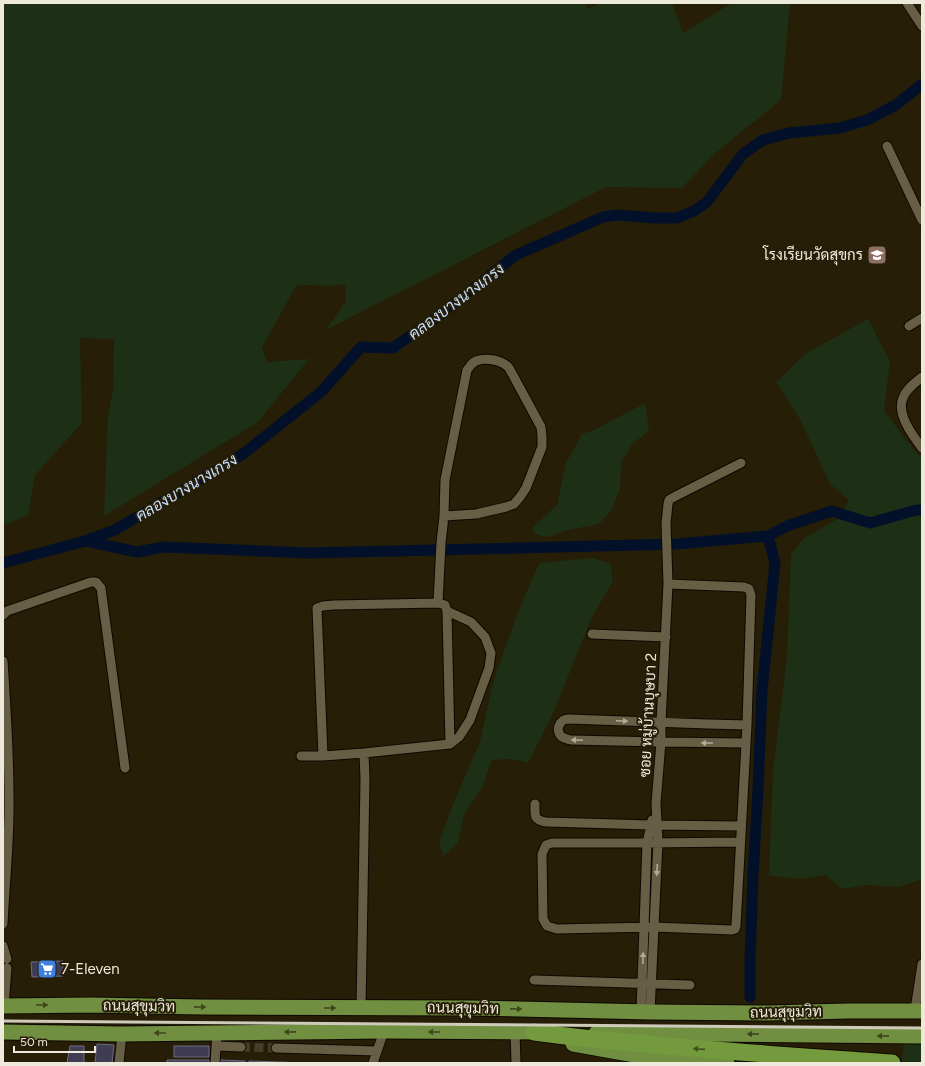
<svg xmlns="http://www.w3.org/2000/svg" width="925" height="1066" viewBox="0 0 925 1066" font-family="Figtree,Sarabun,sans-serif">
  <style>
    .green { fill: #1d3015 }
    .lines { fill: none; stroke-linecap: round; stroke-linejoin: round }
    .canal { stroke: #02102a; stroke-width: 11 }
    .building { fill: #403c53; stroke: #6e6a83 }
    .minor-tunnel { stroke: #443d27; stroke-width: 9; stroke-dasharray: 9 4.5; stroke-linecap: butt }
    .minor-casing { stroke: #0f0800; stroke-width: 11 }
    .trunk-casing { stroke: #0f0800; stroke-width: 17 }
    .motorway-casing { stroke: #0f0800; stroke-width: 19 }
    .minor { stroke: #665e45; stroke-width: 9 }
    .trunk { stroke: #708f40; stroke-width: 15 }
    .motorway { stroke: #739b3e; stroke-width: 17 }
    .rail { stroke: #cfcbbb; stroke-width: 3 }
    .oneway { fill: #b1ab98 }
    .oneway2 { fill: #40461b }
    .oneway3 { fill: #45501d }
    .labels { text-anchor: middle; stroke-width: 4; stroke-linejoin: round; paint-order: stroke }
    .poi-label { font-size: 15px; fill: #eeeadb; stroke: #261e07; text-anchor: end }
    .street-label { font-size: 15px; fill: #eeeadb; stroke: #261e07 }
    .water-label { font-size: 16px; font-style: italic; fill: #c6ddfe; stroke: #261e07 }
  </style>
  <rect width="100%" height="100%" fill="#261e07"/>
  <path class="green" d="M3,3h582l3,6 12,-6h72l11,30 49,-30h58l-9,97 -66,53 -33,35 -76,-1 -280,143 20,-29 -1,-17 -14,2 -28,-1 -7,1 -34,62 5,14 42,-3 -51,63 -154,94 4,-101 5,-24 1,-52 -34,-1 2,85 -47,52 -7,40 -25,11z
    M868,319l22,42 -6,49 21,29 17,20v420l-23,8 -34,-2 -22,4 -18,-14 -18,3h-18l-20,-3 4,-104 14,-115 4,-101 12,-16 36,-21 10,-18 -19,-16 -29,-63 -25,-39 29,-28z
    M645,403l4,28 -16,12 -12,20 -1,26 -9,22 -12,13 -31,6 -22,7 -11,-3 -3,-6 25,-23 9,-42 16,-29 10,-3z
    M592,558l18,5 3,18 -21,36 -41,101 -23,45 -17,-4 -19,1 -10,27 -18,28 -6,28 -15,14 -4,-15 13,-35 28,-65 14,-63 25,-69 20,-47z
    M904,1036h18v27h-20z"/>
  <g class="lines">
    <path class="canal" d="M86,541l51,11 27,-5 143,6 172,-4 198,-5 91,-8 19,-10 45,-15 38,12 46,-13h6
      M3,563l82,-22 30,-11 128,-76 78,-62 40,-45 32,1 43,-30 80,-63 87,-38 14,-2 37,3h23l17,-7 13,-9 36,-48 20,-14 26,-7 51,-5 27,-8 29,-15 26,-21
      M750,997v-36l3,-87 5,-84 4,-99 13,-128 -7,-27"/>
  </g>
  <path class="building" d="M63,961v15l-31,1 -1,-15z
    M97,1044l17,1 -2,18h-17z
    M70,1046h14v17h-17z
    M174,1046h35v11h-35z
    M167,1060h42v3h-42z
    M220,1060l25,1v2h-25z
    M249,1061l59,2h-59z"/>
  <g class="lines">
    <path class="minor-tunnel" d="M241,1047l35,1"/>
    <g class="minor-casing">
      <path id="minor" d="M907,3l15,23
        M887,146l35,74
        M909,326l13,-8
        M922,377c-7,6 -16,12 -19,21 -7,16 10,38 19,50
        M668,584l76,3 5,2 2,6 -4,130 -11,201 -1,3 -3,1 -79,-3 -96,2 -10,-3 -4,-7 -1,-65 4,-9 6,-2h95l93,-1
        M438,603l3,-60 3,-27 32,-2 30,-7 8,-3 6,-7 6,-9 16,-41v-11l-1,-9 -32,-59c-7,-8 -23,-11 -33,-7 -5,2 -6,6 -9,9l-22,110 -1,36
        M447,611l24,11 14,15 6,16 -2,15 -19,52 -11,17 -9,7
        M3,615l4,-4 84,-29h5l5,6 24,180
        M592,634l74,3
        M3,661c3,45 6,89 6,134 1,43 -4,86 -6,129
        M746,743l-85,-1 -90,-2c-1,0 -7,-2 -7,-2 -10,-5 -6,-19 5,-19l139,5 39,1
        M301,756h22l41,-3
        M323,756l-6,-148 6,-2 11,-1 104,-2 7,2 2,6 3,133 -86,9 1,26 -4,229
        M535,804c0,11 -2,16 11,18l105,3 90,1
        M3,946l4,13
        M534,980l156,5
        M4,1006l3,-38
        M915,1010l7,-46
        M641,1011l6,-168 5,-23
        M650,1012l8,-170 -2,-39 5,-61v-20l7,-138 -2,-61 2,-19 1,-4 3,-2 69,-35
        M515,1032l1,31
        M216,1046l25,1
        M276,1048l101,3
        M119,1063l3,-29
        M215,1063l2,-30
        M373,1063l11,-32"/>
    </g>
    <g class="trunk-casing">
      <path id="trunk" d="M3,1006l88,-1 111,2 270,1 178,4 118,1 80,-2h74
        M3,1032l119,2 262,-3 162,1
        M596,1033l326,3
        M573,1044l45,8 29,5 80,6"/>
    </g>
    <g class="motorway-casing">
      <path id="motorway" d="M534,1032c37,5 75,9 112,12 82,8 164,13 246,19"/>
    </g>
    <use href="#minor" class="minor"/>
    <use href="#trunk" class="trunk"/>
    <use href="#motorway" class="motorway"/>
    <path class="rail" d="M3,1021l919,7"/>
  </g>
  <defs><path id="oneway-solid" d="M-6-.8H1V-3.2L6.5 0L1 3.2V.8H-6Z"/></defs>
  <g class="oneway">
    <use href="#oneway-solid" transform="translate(622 721) rotate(2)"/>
    <use href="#oneway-solid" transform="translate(577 740) rotate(-177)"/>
    <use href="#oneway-solid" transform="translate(707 743) rotate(-180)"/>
    <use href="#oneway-solid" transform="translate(657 870) rotate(93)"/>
    <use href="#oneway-solid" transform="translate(643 958) rotate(-89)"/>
  </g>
  <g class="oneway2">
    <use href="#oneway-solid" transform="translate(42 1005)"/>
    <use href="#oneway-solid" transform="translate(200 1007) rotate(1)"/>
    <use href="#oneway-solid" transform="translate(330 1008)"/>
    <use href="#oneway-solid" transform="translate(516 1009) rotate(1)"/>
    <use href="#oneway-solid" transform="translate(290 1032) rotate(179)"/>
    <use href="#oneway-solid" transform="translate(434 1032) rotate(-180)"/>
    <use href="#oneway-solid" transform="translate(160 1033) rotate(180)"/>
    <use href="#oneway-solid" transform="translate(753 1034) rotate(-179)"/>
    <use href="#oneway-solid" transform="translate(883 1036) rotate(-179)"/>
  </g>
  <use class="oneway3" href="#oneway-solid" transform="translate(699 1049) rotate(-176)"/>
  <defs>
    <g id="school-square" transform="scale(1)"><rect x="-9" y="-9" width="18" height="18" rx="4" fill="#8d6e63" stroke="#261e07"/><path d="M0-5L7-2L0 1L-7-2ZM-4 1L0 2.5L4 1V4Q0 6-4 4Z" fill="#fff"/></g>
    <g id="supermarket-square" transform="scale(1)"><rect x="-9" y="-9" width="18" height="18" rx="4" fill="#3f7fe0" stroke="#261e07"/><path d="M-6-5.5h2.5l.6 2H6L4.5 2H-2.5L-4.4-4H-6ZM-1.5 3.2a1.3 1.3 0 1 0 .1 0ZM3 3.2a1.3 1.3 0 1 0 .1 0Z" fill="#fff"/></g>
  </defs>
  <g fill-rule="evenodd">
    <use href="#school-square" x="877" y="255"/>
    <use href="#supermarket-square" x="47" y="969"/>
  </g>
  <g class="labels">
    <g class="poi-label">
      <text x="863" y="260">โรงเรียนวัดสุขกร</text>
      <text x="61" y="974" text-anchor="start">7-Eleven</text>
    </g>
    <g class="street-label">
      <text transform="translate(648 715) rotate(-87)" y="5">ซอย หมู่บ้านบุษบา 2</text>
      <text transform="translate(139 1006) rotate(1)" y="5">ถนนสุขุมวิท</text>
      <text transform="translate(463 1008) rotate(1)" y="5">ถนนสุขุมวิท</text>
      <text transform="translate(786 1012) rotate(-1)" y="5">ถนนสุขุมวิท</text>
    </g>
    <g class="water-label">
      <text transform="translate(456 301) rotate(-37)" y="6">คลองบางนางเกรง</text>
      <text transform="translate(186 487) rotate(-31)" y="6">คลองบางนางเกรง</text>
    </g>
  </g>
  <rect width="925" height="1066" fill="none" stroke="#eeeadb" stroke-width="8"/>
  <path d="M14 1046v6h81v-6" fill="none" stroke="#eeeadb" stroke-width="2"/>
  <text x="20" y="1046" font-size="12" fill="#eeeadb" stroke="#261e07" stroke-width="3" paint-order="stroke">50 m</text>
</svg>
